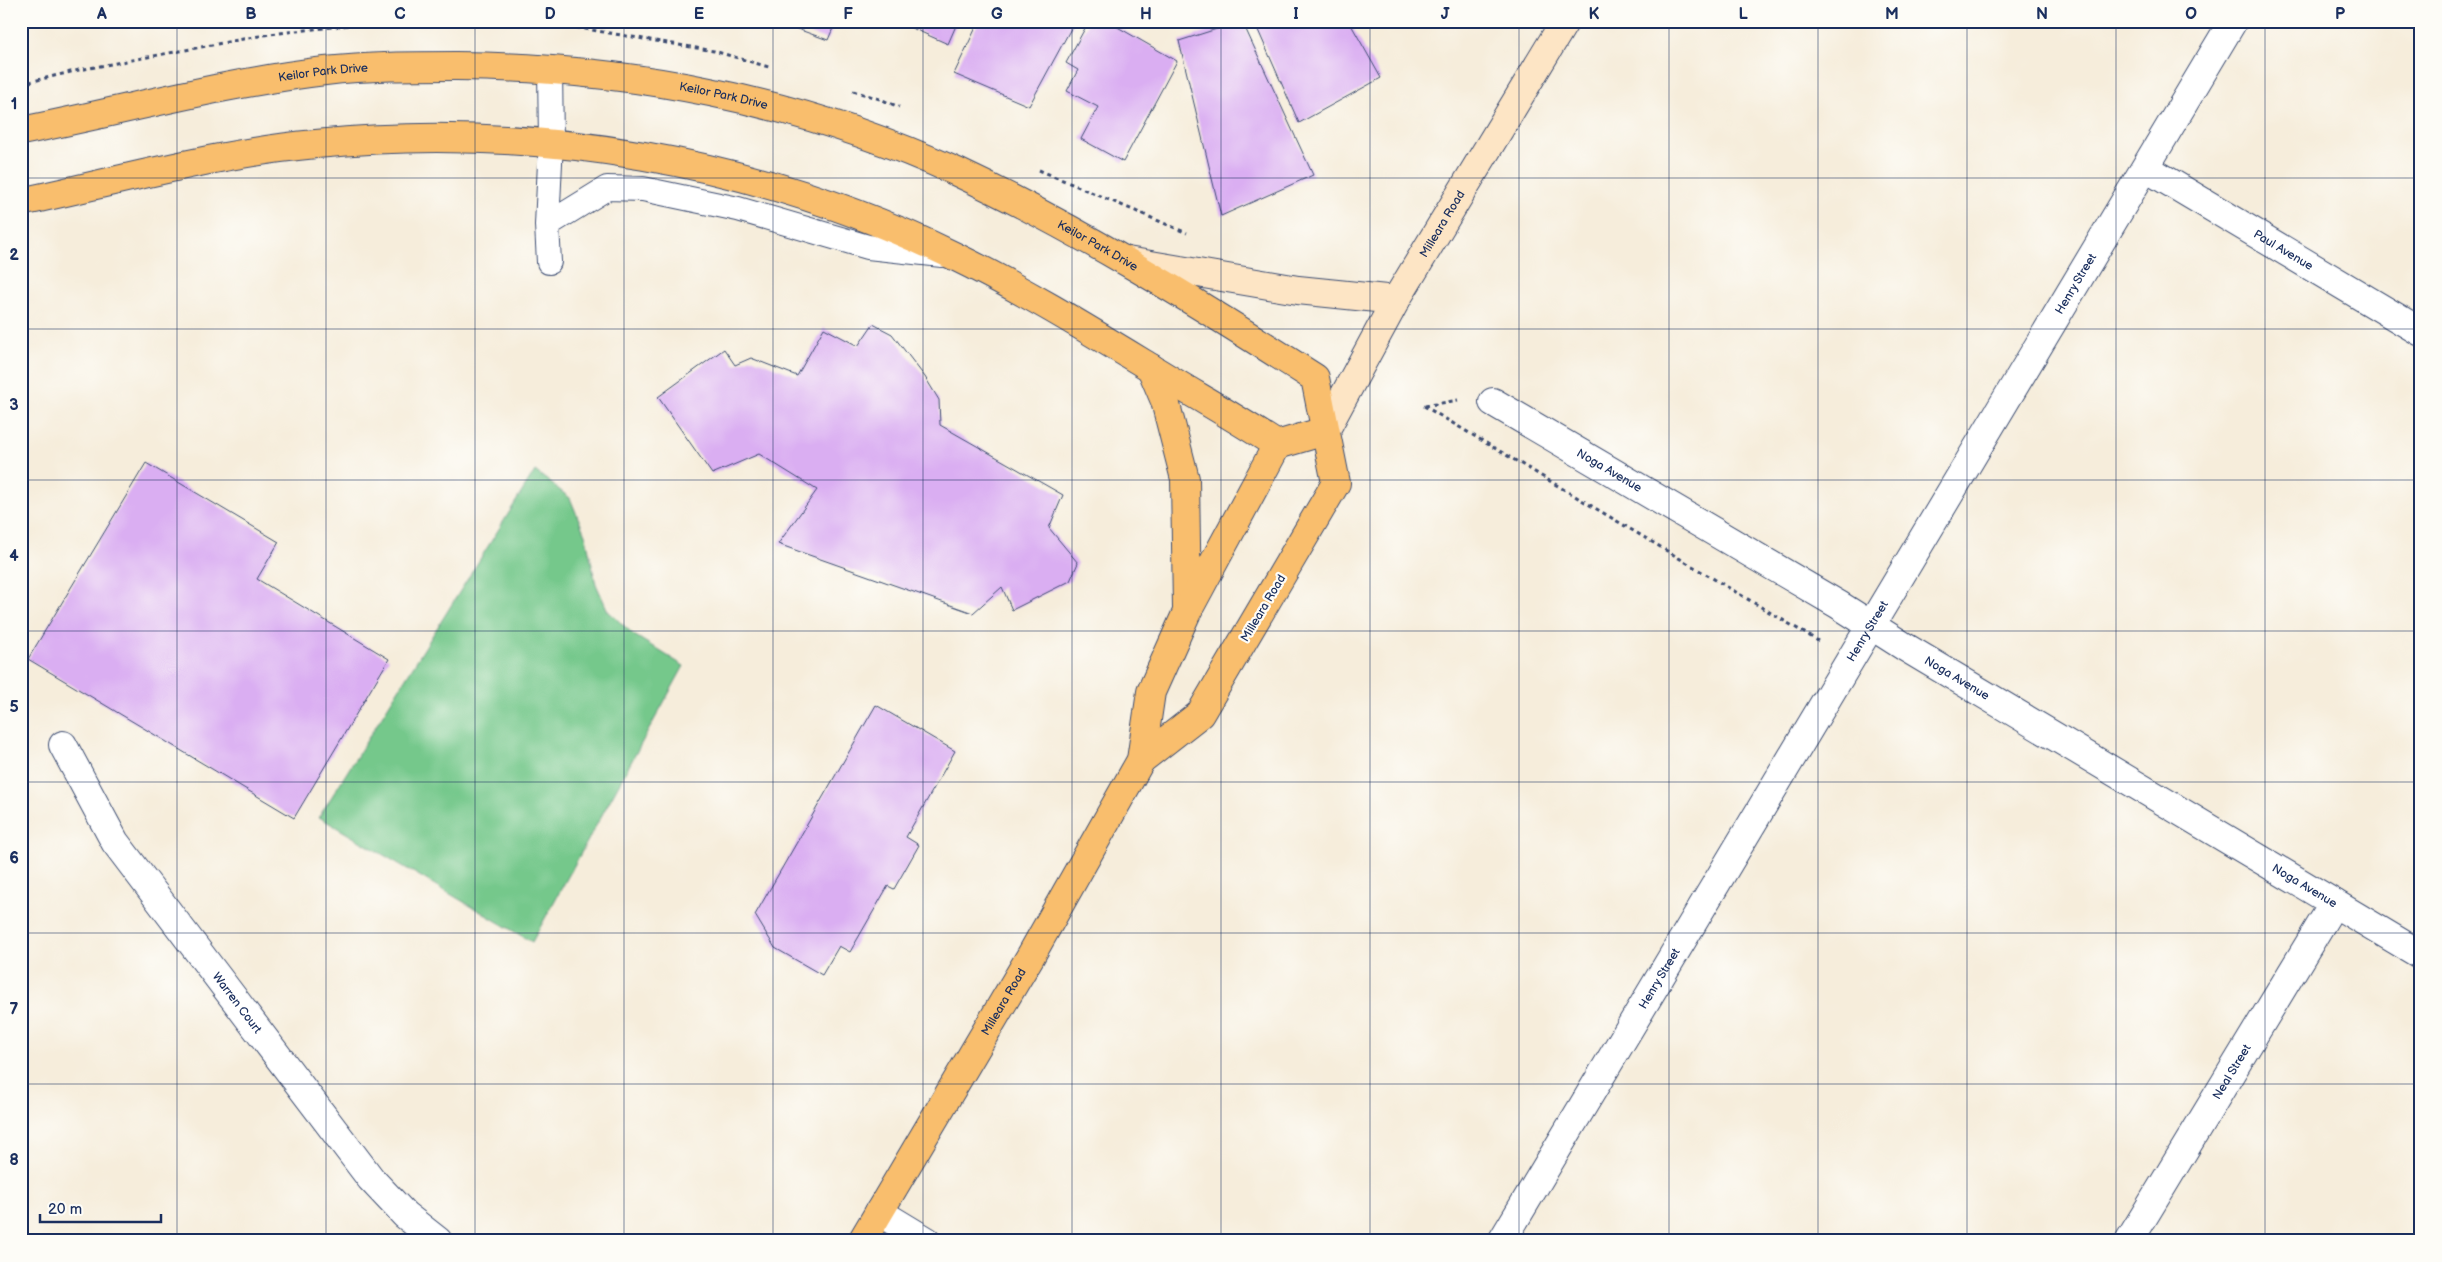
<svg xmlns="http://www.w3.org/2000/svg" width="2442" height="1262" viewBox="0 0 2442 1262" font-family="'Balsamiq Sans',sans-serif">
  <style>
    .green { fill: #74c88b; stroke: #487c74 }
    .building { fill: #daaef2 }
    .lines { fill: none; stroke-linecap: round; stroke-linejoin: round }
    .service-casing { stroke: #3c4c71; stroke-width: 26 }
    .minor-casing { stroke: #3c4c71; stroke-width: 30 }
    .secondary-casing { stroke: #3c4c71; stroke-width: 30 }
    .primary-casing { stroke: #3c4c71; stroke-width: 30 }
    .path { stroke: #3c4c71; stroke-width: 3; stroke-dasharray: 4 4; stroke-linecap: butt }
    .service { stroke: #fff; stroke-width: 24 }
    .minor { stroke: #fff; stroke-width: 28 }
    .secondary { stroke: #fde5c5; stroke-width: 28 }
    .primary { stroke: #f9be6d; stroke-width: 28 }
    .grid { fill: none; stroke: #1b2f5e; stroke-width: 1; stroke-opacity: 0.55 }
    .labels { text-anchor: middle; stroke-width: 4.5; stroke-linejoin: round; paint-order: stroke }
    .street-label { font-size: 12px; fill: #1b2f5e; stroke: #fdfcf7 }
    .neatline { fill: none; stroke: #1b2f5e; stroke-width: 2 }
    .grid-label { font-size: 16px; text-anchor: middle; font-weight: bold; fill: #1b2f5e }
  </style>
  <rect width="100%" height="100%" fill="#fdfcf7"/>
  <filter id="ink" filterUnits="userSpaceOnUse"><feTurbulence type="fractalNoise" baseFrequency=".02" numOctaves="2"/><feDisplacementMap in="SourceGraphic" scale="10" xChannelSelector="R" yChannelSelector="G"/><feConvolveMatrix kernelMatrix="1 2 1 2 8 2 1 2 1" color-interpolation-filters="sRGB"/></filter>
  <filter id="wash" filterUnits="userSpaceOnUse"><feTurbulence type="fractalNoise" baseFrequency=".0096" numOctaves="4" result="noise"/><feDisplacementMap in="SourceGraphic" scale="20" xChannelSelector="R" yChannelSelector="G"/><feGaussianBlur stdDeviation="1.12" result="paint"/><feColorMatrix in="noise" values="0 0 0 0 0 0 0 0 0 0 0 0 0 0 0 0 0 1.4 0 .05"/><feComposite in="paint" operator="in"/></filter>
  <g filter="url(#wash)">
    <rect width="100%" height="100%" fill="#f6eddb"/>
    <path class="green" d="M535,471l35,27 16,39 10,47 12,27 26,24 50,31 -152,276 -213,-125z"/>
    <g id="blocks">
      <path class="building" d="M775,21h61l-8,19z
        M896,21h62l-10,23z
        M979,21h96l-46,85 -75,-32z
        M1089,21h18l70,40 -54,101 -42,-23 17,-32 -31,-16 11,-21 -12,-7z
        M1242,21l71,154 -92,41 -42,-175z
        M1254,21h95l32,57 -82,45z
        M873,324l19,10 33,43 14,23 1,25 123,70 -14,33 29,35 -8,18 -58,29 -10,-23 -29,26 -195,-69 39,-54 -58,-36 -47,20 -54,-77 66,-48 11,16 16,-7 46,18 27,-48 34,18z
        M146,463l133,79 -22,37 132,80 -95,159 -266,-159z
        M876,705l79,46 -49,86 13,8 -25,44 -6,-3 -38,66 -11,-6 -17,29 -47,-27 -20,-33z"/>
    </g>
  </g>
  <g filter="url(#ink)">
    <use href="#blocks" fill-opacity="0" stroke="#3c4c71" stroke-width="1"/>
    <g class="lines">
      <g class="service-casing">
        <path id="service" d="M547,225l60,-37 36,1 95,20 130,38 74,8
          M549,262l-2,-37 4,-83 -1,-73"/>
      </g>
      <g class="minor-casing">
        <g id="minor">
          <path id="s1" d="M2146,168l275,164"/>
          <path id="s2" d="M1493,402l346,203 66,42 516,308"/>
          <path id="s3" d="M63,745l52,97 256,337 34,36 33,26"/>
          <path d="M879,1212l48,29"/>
          <path id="s4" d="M1502,1241l731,-1220"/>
          <path id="s5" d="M2129,1241l205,-338"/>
        </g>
      </g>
      <g class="secondary-casing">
        <g id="secondary">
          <path d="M1127,261l171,29 98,10"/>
          <path id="s6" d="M1325,431l71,-131 169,-279"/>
        </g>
      </g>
      <g class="primary-casing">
        <g id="primary">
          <path id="s7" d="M21,131c102,-20 201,-48 304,-60 44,-5 87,-5 131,-5 171,1 344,34 501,106 122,57 244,133 358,206l21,105 -136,231 -59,46"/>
          <path d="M21,202c98,-21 196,-49 295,-58 218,-22 441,16 638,112 68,33 133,73 197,112 42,26 85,50 126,77"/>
          <path d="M1151,368l14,33 20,78 2,129"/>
          <path id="s8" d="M862,1241l168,-284 111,-197 10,-68 36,-80 90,-167 48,-14"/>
        </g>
      </g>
      <path class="path" d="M505,21l40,1 169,29 58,17
        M21,84l58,-14 191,-36 116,-13
        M853,91l27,8 19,8
        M1039,170l148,63
        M1424,406l394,235
        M1425,406l33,-6"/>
      <use href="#service" class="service"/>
      <use href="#minor" class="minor"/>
      <use href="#secondary" class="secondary"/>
      <use href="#primary" class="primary"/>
    </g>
  </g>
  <path class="grid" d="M177,21v1220M326,21v1220M475,21v1220M624,21v1220M773,21v1220M923,21v1220M1072,21v1220M1221,21v1220M1370,21v1220M1519,21v1220M1669,21v1220M1818,21v1220M1967,21v1220M2116,21v1220M2265,21v1220M21,178h2400M21,329h2400M21,480h2400M21,631h2400M21,782h2400M21,933h2400M21,1084h2400"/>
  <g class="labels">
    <g class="street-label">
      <text dy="4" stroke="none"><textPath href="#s7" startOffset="308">Keilor Park Drive</textPath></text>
      <text dy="4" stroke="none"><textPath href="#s7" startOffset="711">Keilor Park Drive</textPath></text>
      <text dy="4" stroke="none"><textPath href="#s6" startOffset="238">Milleara Road</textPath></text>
      <text dy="4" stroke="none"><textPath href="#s7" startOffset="1116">Keilor Park Drive</textPath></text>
      <text dy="4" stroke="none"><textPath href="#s1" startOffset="160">Paul Avenue</textPath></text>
      <text dy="4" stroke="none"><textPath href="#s4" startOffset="1116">Henry Street</textPath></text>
      <text dy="4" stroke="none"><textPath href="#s2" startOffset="135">Noga Avenue</textPath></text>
      <text transform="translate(1263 608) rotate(-59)" y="4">Milleara Road</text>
      <text dy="4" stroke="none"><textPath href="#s4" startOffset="711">Henry Street</textPath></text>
      <text dy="4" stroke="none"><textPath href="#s2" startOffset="540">Noga Avenue</textPath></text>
      <text dy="4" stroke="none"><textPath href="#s2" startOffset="945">Noga Avenue</textPath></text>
      <text dy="4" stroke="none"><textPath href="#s4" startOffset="306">Henry Street</textPath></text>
      <text dy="4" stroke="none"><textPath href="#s8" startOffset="278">Milleara Road</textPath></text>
      <text dy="4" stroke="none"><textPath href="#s3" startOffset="312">Warren Court</textPath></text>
      <text dy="4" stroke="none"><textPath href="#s5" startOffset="198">Neal Street</textPath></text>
    </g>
  </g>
  <rect width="2442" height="1262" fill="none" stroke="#fdfcf7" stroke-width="55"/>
  <path d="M40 1214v8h121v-8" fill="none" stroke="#1b2f5e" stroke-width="2.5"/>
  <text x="48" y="1214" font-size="15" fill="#1b2f5e" stroke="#fdfcf7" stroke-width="4" paint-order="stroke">20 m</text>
  <rect x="28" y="28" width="2386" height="1206" class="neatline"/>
  <g class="grid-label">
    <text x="102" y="19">A</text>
    <text x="251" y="19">B</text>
    <text x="400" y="19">C</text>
    <text x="550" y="19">D</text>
    <text x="699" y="19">E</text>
    <text x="848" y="19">F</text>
    <text x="997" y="19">G</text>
    <text x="1146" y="19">H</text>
    <text x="1296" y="19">I</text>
    <text x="1445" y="19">J</text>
    <text x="1594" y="19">K</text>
    <text x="1743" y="19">L</text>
    <text x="1892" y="19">M</text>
    <text x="2042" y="19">N</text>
    <text x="2191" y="19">O</text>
    <text x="2340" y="19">P</text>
    <text x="14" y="109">1</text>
    <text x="14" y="260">2</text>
    <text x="14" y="410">3</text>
    <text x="14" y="561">4</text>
    <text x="14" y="712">5</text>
    <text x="14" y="863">6</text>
    <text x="14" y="1014">7</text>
    <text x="14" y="1165">8</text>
  </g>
</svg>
